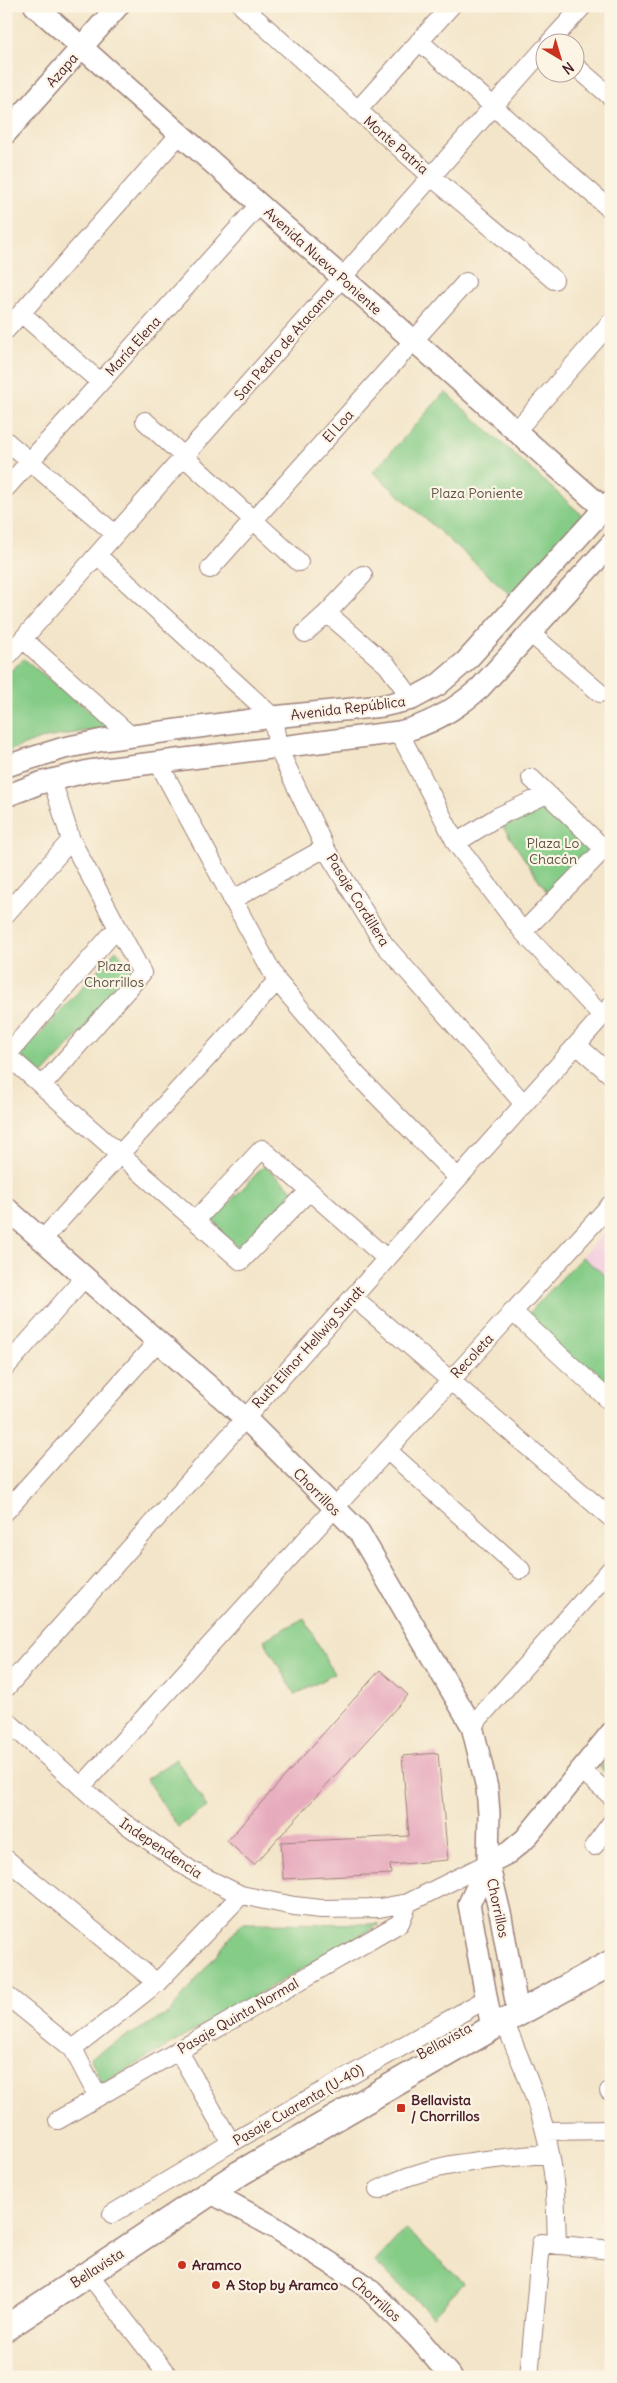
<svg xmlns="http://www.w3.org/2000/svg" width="617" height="2383" viewBox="0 0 617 2383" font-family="Delius,sans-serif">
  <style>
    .built { fill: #f3cfdf }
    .green { fill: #85cc87; stroke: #687659 }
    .building { fill: #e7abbe }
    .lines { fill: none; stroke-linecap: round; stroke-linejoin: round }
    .minor-casing { stroke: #9e827a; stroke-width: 20 }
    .tertiary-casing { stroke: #9e827a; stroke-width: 24 }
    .secondary-casing { stroke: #9e827a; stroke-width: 28 }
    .minor { stroke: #fff; stroke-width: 18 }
    .tertiary { stroke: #fff; stroke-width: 21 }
    .secondary { stroke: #fff; stroke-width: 25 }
    .poi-dot { fill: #c8321e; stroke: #fcf5e5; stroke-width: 2 }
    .labels { text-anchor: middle; stroke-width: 4.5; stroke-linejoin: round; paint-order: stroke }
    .street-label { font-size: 14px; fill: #4a1f2b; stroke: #fcf5e5 }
    .park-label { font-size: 14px; fill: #5c5347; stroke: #fcf5e5 }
    .poi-label { font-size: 14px; font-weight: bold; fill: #4a1f2b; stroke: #fcf5e5; text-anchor: start }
  </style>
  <rect width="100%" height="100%" fill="#fcf5e5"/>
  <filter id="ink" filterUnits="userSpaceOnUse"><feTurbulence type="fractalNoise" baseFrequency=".02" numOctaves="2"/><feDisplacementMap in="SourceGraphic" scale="10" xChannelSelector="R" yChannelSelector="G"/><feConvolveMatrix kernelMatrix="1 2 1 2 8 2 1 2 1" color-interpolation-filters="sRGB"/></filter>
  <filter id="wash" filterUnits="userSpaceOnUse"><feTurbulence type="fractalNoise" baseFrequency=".0096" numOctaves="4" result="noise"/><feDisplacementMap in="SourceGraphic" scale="20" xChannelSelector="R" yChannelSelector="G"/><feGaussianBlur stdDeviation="1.12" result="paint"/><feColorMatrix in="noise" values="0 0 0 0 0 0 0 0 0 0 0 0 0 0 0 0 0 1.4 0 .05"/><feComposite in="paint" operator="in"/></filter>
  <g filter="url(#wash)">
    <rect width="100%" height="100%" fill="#f3e5c9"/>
    <path class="built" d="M611,1224v56l-29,-23z"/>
    <path class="green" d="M445,392l137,123 -71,80 -138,-123z
      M24,659l85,68 -69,12 -34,13v-77z
      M544,803l49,47 -44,45 -46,-68z
      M116,950l20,23 -93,101 -23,-18z
      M264,1166l33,27 -55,57 -32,-27z
      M582,1257l29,23v111l-87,-73z
      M304,1618l30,56 -39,21 -31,-55z
      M611,1755v23l-11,-10z
      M176,1759l31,48 -29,20 -32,-48z
      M242,1923l138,1 -278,160 -12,-27 79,-44z
      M405,2229l59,54 -31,33 -58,-54z"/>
    <g id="blocks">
      <path class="building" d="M380,1670l28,25 -154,170 -27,-24z
        M438,1753l10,107 -58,5 1,9 -108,5 -2,-37 128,-6 -7,-80z"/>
    </g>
  </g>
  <g filter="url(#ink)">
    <use href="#blocks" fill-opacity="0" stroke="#9e827a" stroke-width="1"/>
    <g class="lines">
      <g class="minor-casing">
        <path id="minor" d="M242,6l190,171 122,103
          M419,41l192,169
          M550,42l33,-36
          M574,65l37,32
          M357,111l94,-105
          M21,313l79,69
          M6,330l174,-196
          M145,421l154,141
          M516,431l95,-109
          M6,441l109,93
          M6,488l254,-284
          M97,555l176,162 5,31 47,100 59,96 140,160
          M210,569l256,-287
          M363,575l-36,38 60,52 25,34
          M305,633l22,-20
          M530,633l70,60
          M23,639l109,98
          M6,658l538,-609
          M399,732l57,111 67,89 79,84
          M158,762l119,219 80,94 101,103
          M531,778l73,71
          M456,843l41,-26 50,-23
          M232,900l93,-52
          M6,914l65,-74
          M117,928l-110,127 234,206 68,-70
          M523,932l88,-90
          M577,1045l34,30
          M42,1086l100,-113 -71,-133 -19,-60
          M196,1220l66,-71 125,110
          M42,1240l235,-259
          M353,1297l258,221
          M512,1311l99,91
          M6,1367l79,-90
          M387,1450l134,120
          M6,1511l152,-170
          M6,1688l605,-682
          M6,1720l107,95 79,56 49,24 53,11 27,3 58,-1 29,-5 80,-40
          M472,1726l139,-157
          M580,1769l31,27
          M81,1787l530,-583
          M594,1846l17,-23
          M6,1859l151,124
          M6,1995l67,54 25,48
          M504,2021c18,43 38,87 46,133 6,30 6,60 7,91
          M73,2049l84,-66 84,-88
          M178,2050l53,93
          M609,2091h2
          M58,2120l342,-197 8,-20
          M545,2131l66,-1
          M378,2190c56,-30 111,-29 172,-37
          M112,2214l119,-71 255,-144
          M88,2273l81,104
          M529,2377l12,-134 70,7"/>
      </g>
      <g class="tertiary-casing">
        <path id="tertiary" d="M35,6l576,509
          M6,133l112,-127
          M6,766l58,-18 39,-8 170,-23 109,-11 30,-7 26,-14 28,-24 145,-160
          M6,796l34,-13 49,-12 310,-39c32,-7 57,-23 81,-44l131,-144
          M6,1208l239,210 114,114 113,194 15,62 2,25 -1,50 13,54 17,96
          M488,1863l20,-10 17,-14 86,-106
          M488,1863l-19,41 23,124
          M210,2192l64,35 91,58 53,53 33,39"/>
      </g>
      <g class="secondary-casing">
        <path id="secondary" d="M6,2328l234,-155 252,-145 119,-65"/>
      </g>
      <use href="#minor" class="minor"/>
      <use href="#tertiary" class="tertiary"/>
      <use href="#secondary" class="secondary"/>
    </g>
  </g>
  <g class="poi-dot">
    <rect x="396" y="2103" width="10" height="10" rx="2.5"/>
    <circle cx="182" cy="2265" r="5"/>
    <circle cx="216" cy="2285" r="5"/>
  </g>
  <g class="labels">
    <g class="street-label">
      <text transform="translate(62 70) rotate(-49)" y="5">Azapa</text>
      <text transform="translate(396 145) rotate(41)" y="5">Monte Patria</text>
      <text transform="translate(323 261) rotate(42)" y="5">Avenida Nueva Poniente</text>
      <text transform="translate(284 344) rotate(-49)" y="5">San Pedro de Atacama</text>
      <text transform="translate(133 346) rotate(-48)" y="5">María Elena</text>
      <text transform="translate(338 426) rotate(-48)" y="5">El Loa</text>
      <text transform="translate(348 708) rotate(-7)" y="5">Avenida República</text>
      <text transform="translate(358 900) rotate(58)" y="5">Pasaje Cordillera</text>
      <text transform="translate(308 1347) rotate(-48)" y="5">Ruth Elinor Hellwig Sundt</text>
      <text transform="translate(472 1356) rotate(-47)" y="5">Recoleta</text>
      <text transform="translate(317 1492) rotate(45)" y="5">Chorrillos</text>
      <text transform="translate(161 1848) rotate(34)" y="5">Independencia</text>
      <text transform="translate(498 1908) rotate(78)" y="5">Chorrillos</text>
      <text transform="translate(238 2016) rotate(-30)" y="5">Pasaje Quinta Normal</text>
      <text transform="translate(444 2041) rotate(-29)" y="5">Bellavista</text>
      <text transform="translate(298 2105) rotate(-30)" y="5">Pasaje Cuarenta (U-40)</text>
      <text transform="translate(97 2268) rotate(-33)" y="5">Bellavista</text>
      <text transform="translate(376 2299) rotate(41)" y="5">Chorrillos</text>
    </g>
    <g class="park-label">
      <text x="477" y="498">Plaza Poniente</text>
      <text x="553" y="848">Plaza Lo<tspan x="553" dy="16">Chacón</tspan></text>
      <text x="114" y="971">Plaza<tspan x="114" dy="16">Chorrillos</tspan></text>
    </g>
    <g class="poi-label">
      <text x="411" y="2105">Bellavista<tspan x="411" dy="16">/ Chorrillos</tspan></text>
      <text x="192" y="2270">Aramco</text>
      <text x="226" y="2290">A Stop by Aramco</text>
    </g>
  </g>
  <rect width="617" height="2383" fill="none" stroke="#fcf5e5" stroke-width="25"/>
  <g transform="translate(560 58) rotate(142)"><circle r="24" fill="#fcf5e5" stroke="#b59f9b"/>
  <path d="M0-4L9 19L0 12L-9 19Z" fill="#c8321e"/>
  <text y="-8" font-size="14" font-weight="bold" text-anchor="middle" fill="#4a1f2b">N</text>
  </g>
</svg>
